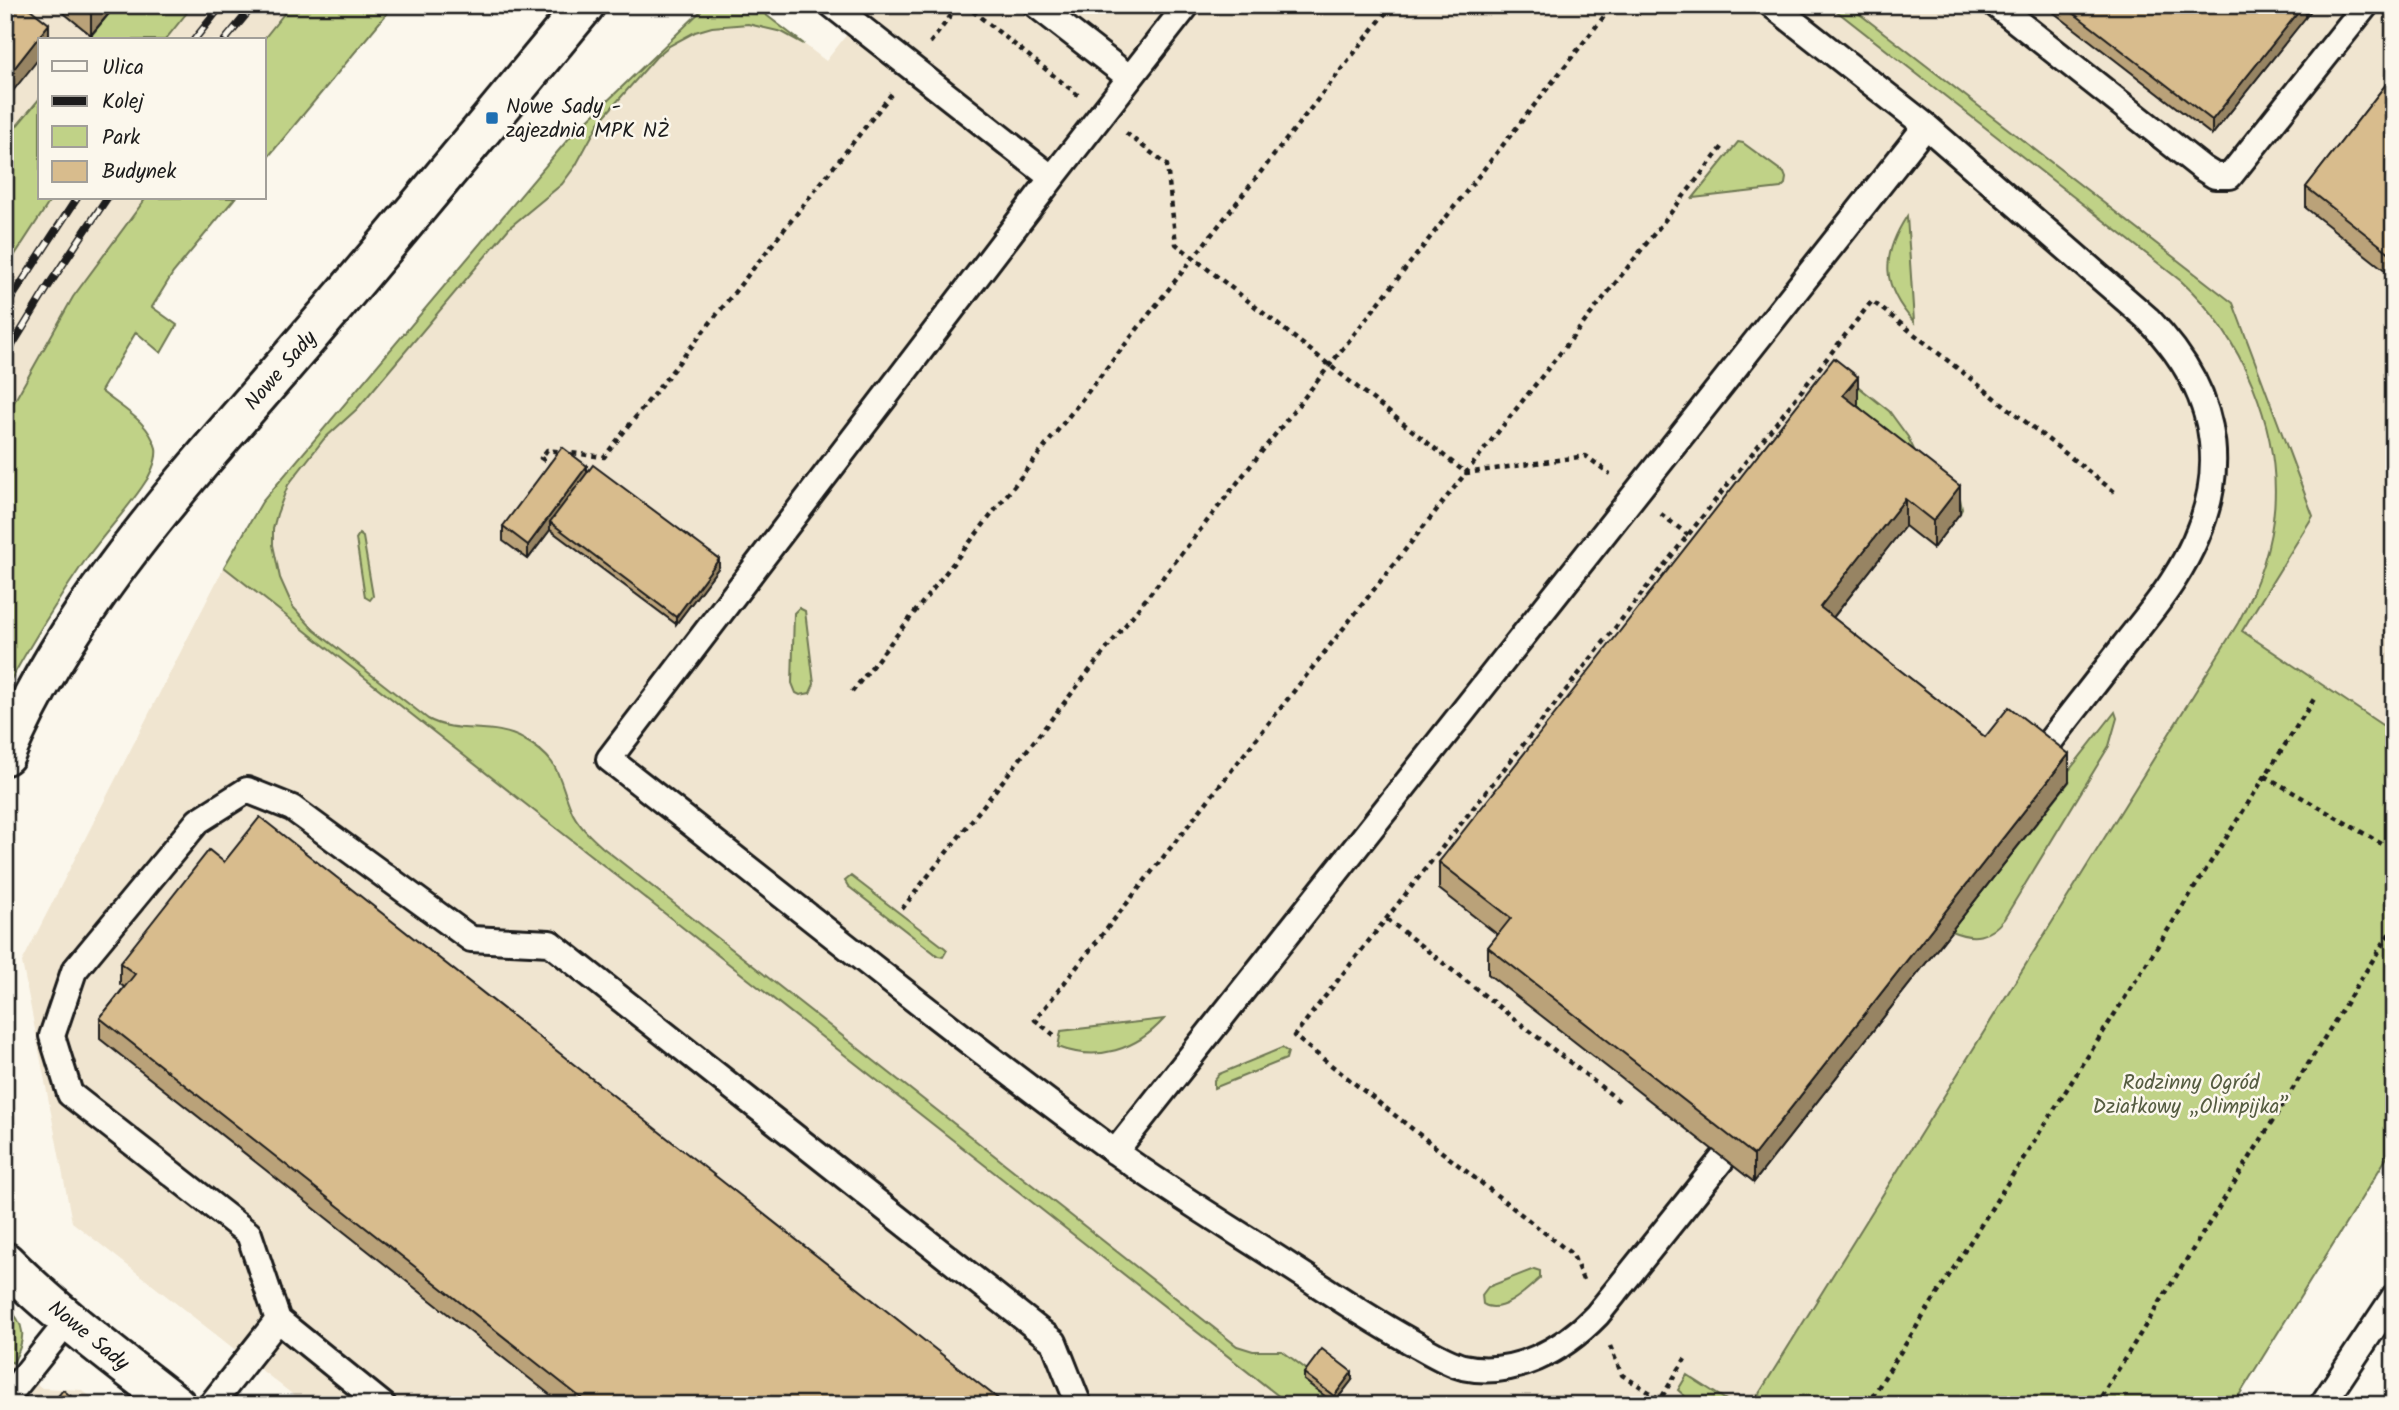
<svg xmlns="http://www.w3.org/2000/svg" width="2399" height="1410" viewBox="0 0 2399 1410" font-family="Kalam,sans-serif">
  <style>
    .built { fill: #f0e5d0 }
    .green { fill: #c0d287; stroke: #6e7752; stroke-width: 2 }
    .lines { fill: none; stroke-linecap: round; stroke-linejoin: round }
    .lane-casing { stroke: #1c1c1c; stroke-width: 30 }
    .street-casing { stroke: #1c1c1c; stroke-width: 44 }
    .path { stroke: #1c1c1c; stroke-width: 4.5; stroke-dasharray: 5 5; stroke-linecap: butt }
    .lane { stroke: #fbf7ec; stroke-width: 24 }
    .street { stroke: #fbf7ec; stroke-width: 38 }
    .rail-casing { stroke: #1c1c1c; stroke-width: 8 }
    .rail { stroke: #fbf7ec; stroke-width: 5; stroke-dasharray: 16; stroke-linecap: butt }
    .wall { fill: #baa279; stroke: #1c1c1c; stroke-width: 2 }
    .shaded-wall { fill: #978463; stroke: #1c1c1c; stroke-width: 2 }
    .building { fill: #d8bc8d; stroke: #1c1c1c; stroke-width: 2 }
    .poi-dot { fill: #1f6fb2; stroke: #fbf7ec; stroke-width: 2.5 }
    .labels { text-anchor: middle; stroke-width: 5; stroke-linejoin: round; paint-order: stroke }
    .poi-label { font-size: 21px; fill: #1c1c1c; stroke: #fbf7ec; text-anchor: start }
    .street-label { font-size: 21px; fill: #1c1c1c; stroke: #fbf7ec }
    .park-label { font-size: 21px; fill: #555c41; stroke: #fbf7ec }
  </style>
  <rect width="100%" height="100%" fill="#fbf7ec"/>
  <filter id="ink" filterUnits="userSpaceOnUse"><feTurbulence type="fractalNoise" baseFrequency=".0143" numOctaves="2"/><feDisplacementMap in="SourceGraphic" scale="14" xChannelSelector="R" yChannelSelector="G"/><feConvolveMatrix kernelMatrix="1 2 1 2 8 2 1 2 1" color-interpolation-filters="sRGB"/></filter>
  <g filter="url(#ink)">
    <path class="built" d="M5,5h111l-28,35h-48v58l-35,42z
      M193,5h98l-28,35h-98z
      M707,5h46l73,56 44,-56h1524v728l-151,-102 -476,774h-1461l-234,-183 -50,-260 202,-395 38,-65 308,-365z
      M52,198h94l-73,99 -68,121v-148z
      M5,1359l37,29 40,2 19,15h-96z"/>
    <path class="green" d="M116,5h77l-28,35h-77z
      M291,5h103l-130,157 -1,-122z
      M707,5h46l51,39 -22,-12 -34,-8 -36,3 -17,5 -26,14 -13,11 -56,64 -24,44 -14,19 -52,43 -153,182 -33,30 -36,46 -11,29 -4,15v16l7,33 13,29 21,23 114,89c29,16 66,3 95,20 40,22 34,39 50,75 7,13 18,23 29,33l635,499 16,5h29l28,21 -6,8 32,25h-46l-1066,-838 38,-65 308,-365z
      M1829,5h19l385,298 80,213 -71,115 152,102v413l-161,259h-481l486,-782c43,-81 49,-152 15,-237 -17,-41 -39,-75 -72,-105z
      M40,98v100h12l-47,72v-130z
      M1738,142l5,1 41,30 2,5 -1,6 -4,4 -88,10z
      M146,198h89l-62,75 -21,34 25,18 -16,28 -25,-21 -35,59c19,16 48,30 55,57 2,12 -7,30 -14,39 -17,25 -38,47 -56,72 -29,42 -56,86 -81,131v-272l68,-121z
      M1907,216l7,106c-33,-36 -33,-66 -7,-106z
      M1845,376l44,35 19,26 9,19 43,42 2,11 -2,4 -117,-91z
      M359,534l4,3 10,59 -3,4 -5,-3 -9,-58z
      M799,608l6,3 9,73 -4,9 -10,2 -4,-2 -4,-10 2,-70z
      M2115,712l2,6 -8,28 -105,173c-15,19 -31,21 -53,12l118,-149 -5,-5z
      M851,876l94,72 2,2 -4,7 -5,-1 -90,-70 -3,-5z
      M1164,1019c-28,31 -66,43 -106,28l3,-16z
      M1282,1048l6,4 -2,7 -72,29v-8l5,-6z
      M1534,1269l6,2v7c-12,11 -39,38 -57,26l-1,-9 6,-8z
      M5,1305c22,19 21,34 8,58l-8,-4z
      M1687,1375l47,30h-39l-17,-15z"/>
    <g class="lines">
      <g class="lane-casing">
        <path id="lane" d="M832,5l220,173
          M1036,5l94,73
          M1187,5l-135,173 -443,581c168,131 333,266 505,392 57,41 118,78 177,116 42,27 84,56 128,79 14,8 29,17 44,21 51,11 100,-17 134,-52l126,-157
          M1772,5l154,121 222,193c77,79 86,166 26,260 -15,24 -34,46 -51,68 -28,37 -57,73 -85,110
          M1996,5l206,163 13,8h15l136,-171
          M1115,1152l811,-1026
          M5,1400l64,-80
          M211,1405l67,-85
          M383,1405l-105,-85 -29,-86 -179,-140 -18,-58 22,-65 124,-150 49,-31 45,18 179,131 79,4 504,399 25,63
          M2322,1405l72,-108"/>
      </g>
      <g class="street-casing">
        <path id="street" d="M5,755c67,-157 190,-285 299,-413 95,-111 188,-224 281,-337
          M5,1262c52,53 113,97 171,143"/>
      </g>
      <path class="path" d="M965,5l113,90
        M930,43l29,-38
        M1126,133l41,32 9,79 290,229 120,-17 24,18
        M553,466l-12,-8 6,-8 57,7 289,-365
        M1661,514l27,21
        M852,692l540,-687
        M2265,776l129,75
        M902,909l711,-904
        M1387,919l236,185
        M1054,1035l-19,-15 689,-875
        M1583,1280l-10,-25 -279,-219 578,-735 244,192
        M1610,1346l12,29 38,24
        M1657,1405l28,-46
        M1867,1405l447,-706
        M2096,1405l298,-479"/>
      <use href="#lane" class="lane"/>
      <use href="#street" class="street"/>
      <g class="rail-casing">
        <path id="rail" d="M194,40l28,-35
          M225,40l29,-35
          M5,308l72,-110
          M5,357l46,-75 56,-84"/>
      </g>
      <use href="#rail" class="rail"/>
    </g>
    <path class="wall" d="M60,5h56l-25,30 -31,-25z
      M921,5h17l-6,8z
      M2044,5h271l-103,130z
      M2394,74v198l-3,3 -85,-67v-21z
      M1858,404l-1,1 103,108 -27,35 -28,-22 -72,92 152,119 84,44 -315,401 -266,-208v-27l10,-12 -59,-46v-27z
      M587,473l132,94 -43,57 -126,-94 -22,29 -25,-18v-15z
      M224,862l782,543h-443l-463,-366v-21l24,-31 -4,-3v-21z
      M1304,1373l48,7 -18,23 -30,-23z"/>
    <path class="shaded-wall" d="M99,5h17l-25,30v-21z
      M932,5h6l-6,8z
      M2304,5h2v12l-94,118v-15z
      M2306,5h9l-9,12z
      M49,24v16h-9v17l-35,44v-21z
      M2394,251v21l-3,3v-21z
      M1858,377v27l-15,18v-27z
      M587,466v15l-37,41v8l-22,29v-14z
      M1960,486v27l-27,35v-27z
      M1905,499v27l-85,108v-27z
      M719,559v8l-43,57v-7z
      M2069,754v27l-315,401v-27z
      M1352,1372v8l-18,23v-7z"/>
    <path class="building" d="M5,5h20l24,19 -44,56z
      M80,5h19l-8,9z
      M2063,5h241l-92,115z
      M2394,74v177l-3,3 -85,-67z
      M1834,358l24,19 -15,18 117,91 -27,35 -28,-22 -85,108 165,130 24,-30 60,47 -315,401 -266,-208 23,-29 -72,-56z
      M562,447l25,19 -59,79 -25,-19z
      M593,465l126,94 -43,58 -126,-95z
      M260,817l746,588h-416l-490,-387 35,-44 -15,-11 89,-113 15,12z
      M1322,1349l30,23 -18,24 -30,-23z
      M63,1390l19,15h-31z"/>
  </g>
  <rect class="poi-dot" x="485" y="111" width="14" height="14" rx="3.5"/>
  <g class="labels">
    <g class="poi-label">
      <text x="506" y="113">Nowe Sady -<tspan x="506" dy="24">zajezdnia MPK NŻ</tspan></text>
    </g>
    <g class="street-label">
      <text transform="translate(280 370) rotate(-49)" y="7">Nowe Sady</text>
      <text transform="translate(89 1335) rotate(39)" y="7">Nowe Sady</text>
    </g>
    <g class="park-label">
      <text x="2191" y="1089">Rodzinny Ogród<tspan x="2191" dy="24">Działkowy „Olimpijka”</tspan></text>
    </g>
  </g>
  <rect width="2399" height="1410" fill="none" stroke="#fbf7ec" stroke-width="28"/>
  <rect x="14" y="14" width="2371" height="1382" fill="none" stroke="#1c1c1c" stroke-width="2.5" filter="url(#ink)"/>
  <rect x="38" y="38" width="228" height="161" fill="#fbf7ec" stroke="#a29f99" stroke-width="2"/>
  <rect x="52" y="61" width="35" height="10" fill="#fbf7ec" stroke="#a29f99" stroke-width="2"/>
  <text x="102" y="74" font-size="21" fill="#1c1c1c">Ulica</text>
  <rect x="52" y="96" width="35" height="10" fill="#1c1c1c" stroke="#a29f99" stroke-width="2"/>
  <text x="102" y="108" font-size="21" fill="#1c1c1c">Kolej</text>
  <rect x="52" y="126" width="35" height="21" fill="#c0d287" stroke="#a29f99" stroke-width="2"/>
  <text x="102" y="144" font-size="21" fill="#1c1c1c">Park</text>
  <rect x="52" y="161" width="35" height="21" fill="#d8bc8d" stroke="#a29f99" stroke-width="2"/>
  <text x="102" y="178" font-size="21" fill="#1c1c1c">Budynek</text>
</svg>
